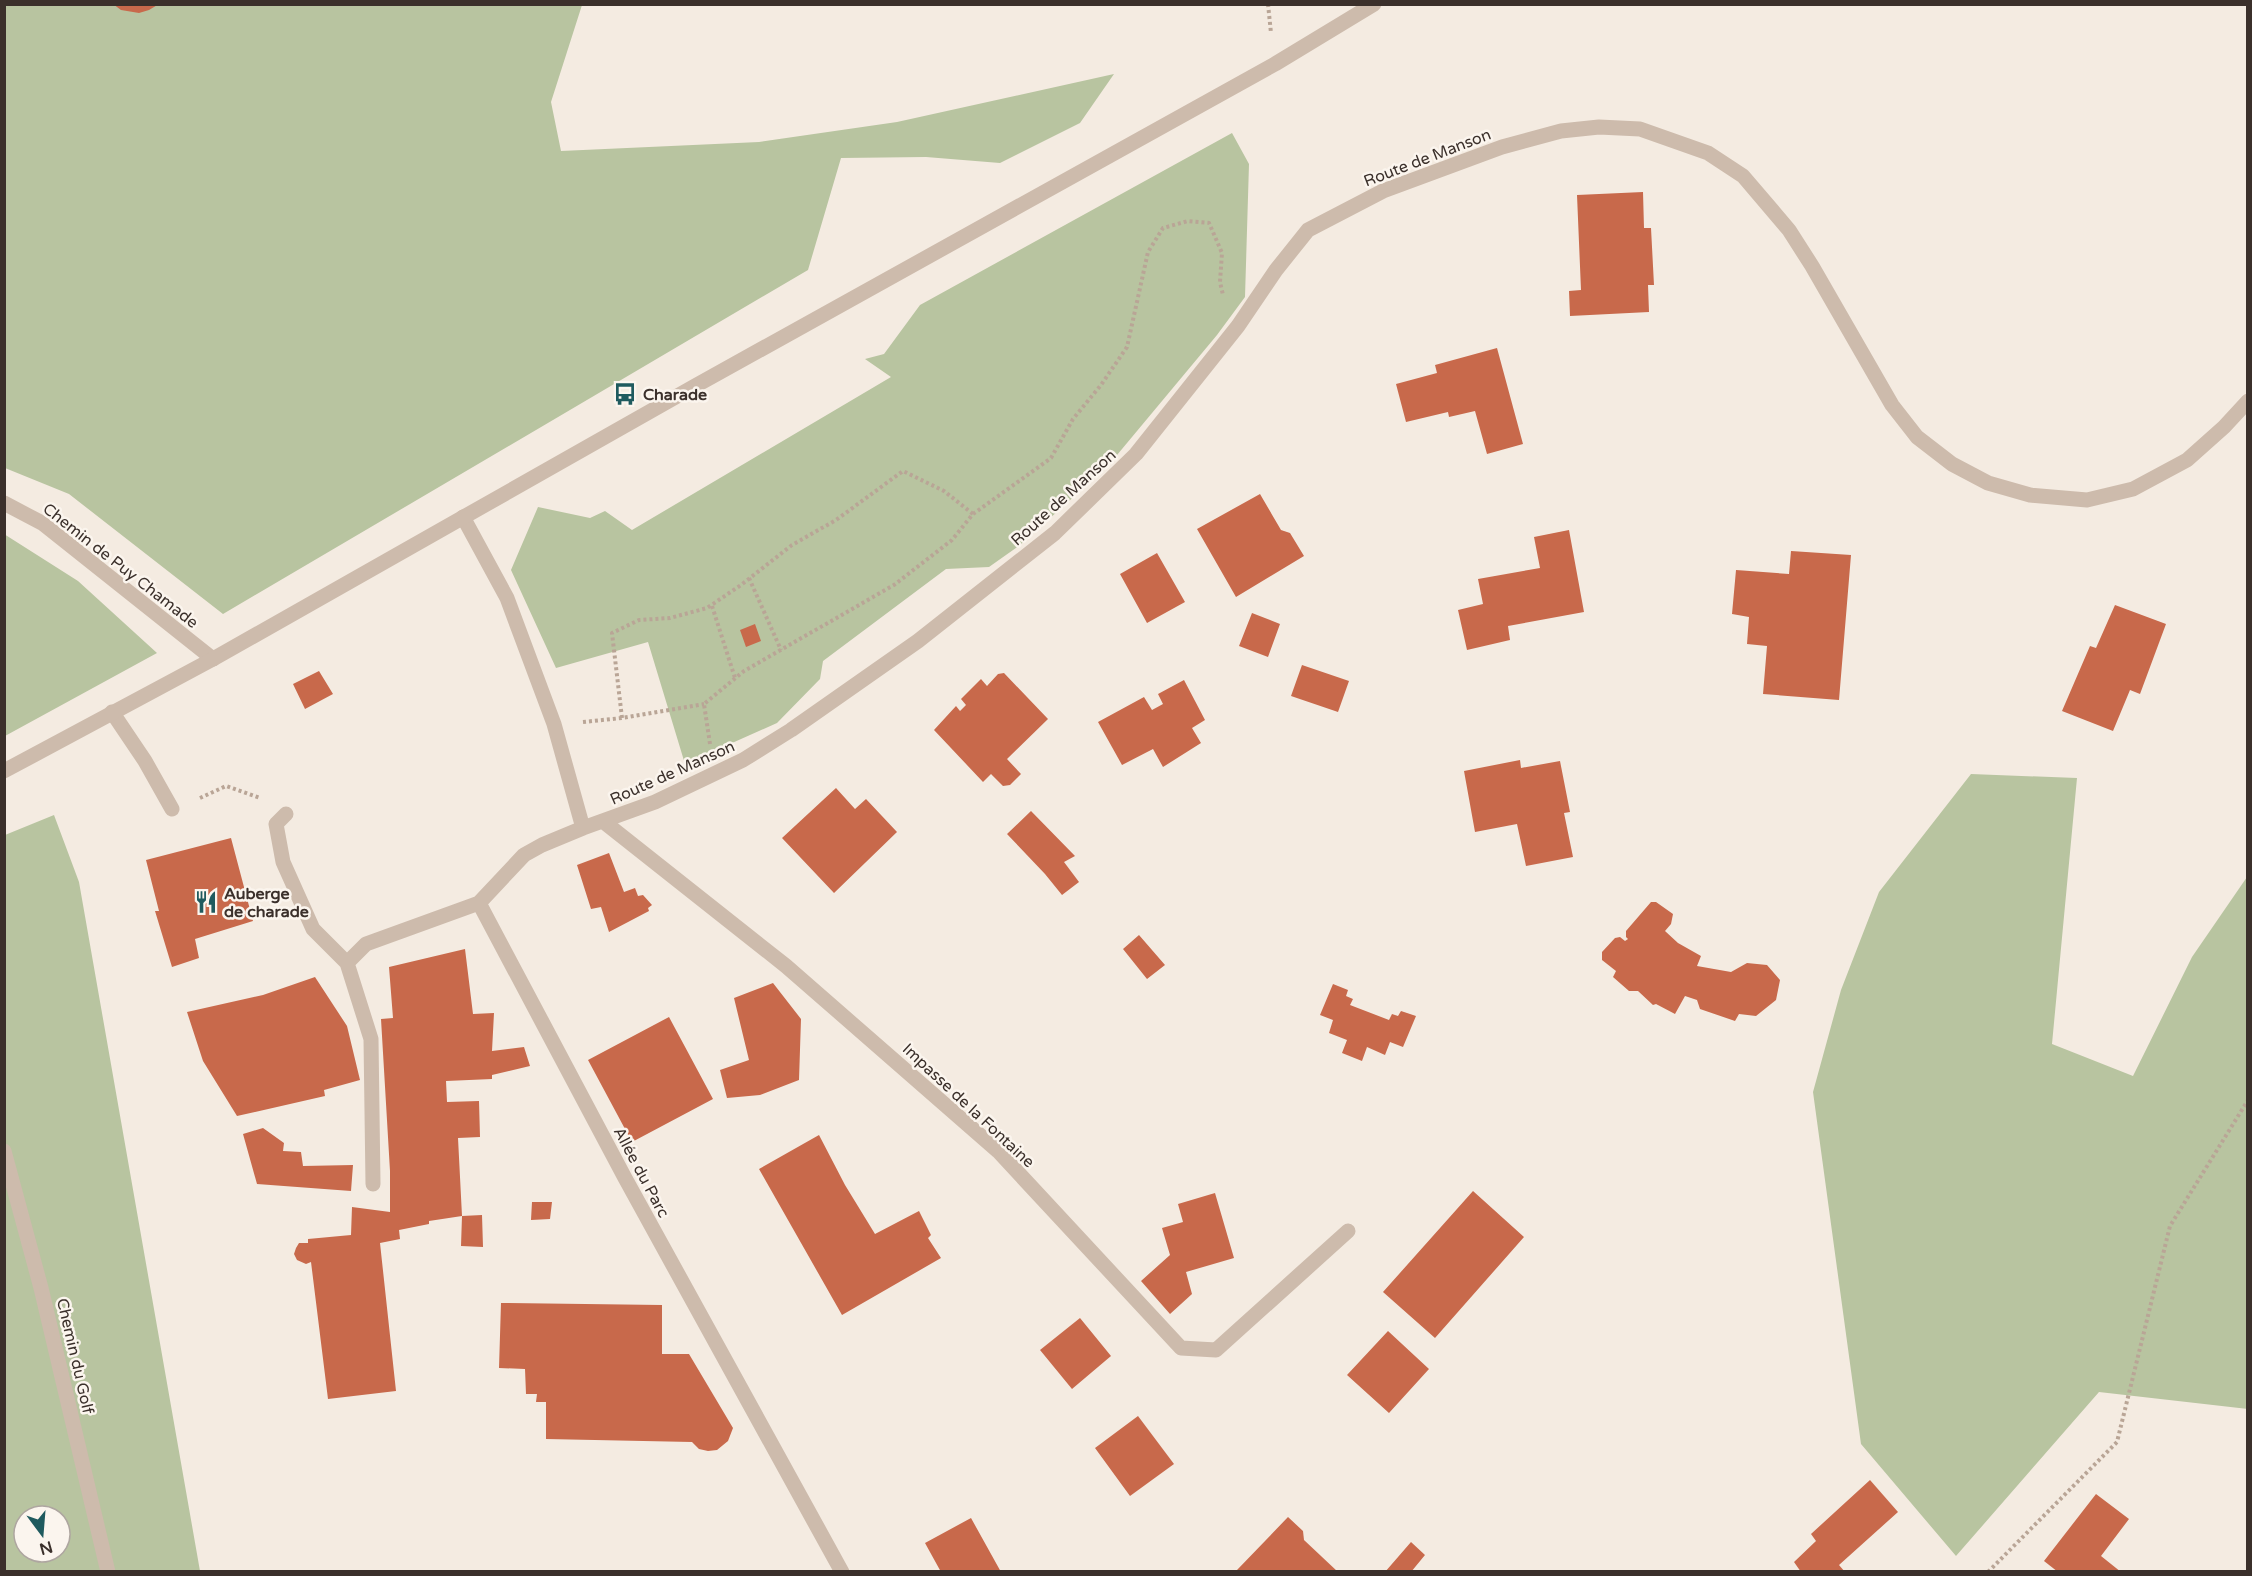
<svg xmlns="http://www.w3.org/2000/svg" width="2252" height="1576" viewBox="0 0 2252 1576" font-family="'Varela Round',sans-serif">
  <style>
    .green { fill: #b8c4a0; fill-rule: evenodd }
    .building { fill: #c8694b }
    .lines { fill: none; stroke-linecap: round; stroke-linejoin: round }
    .path { stroke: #b9a596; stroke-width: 4; stroke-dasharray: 3 3; stroke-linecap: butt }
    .service { stroke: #cdbbac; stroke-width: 15 }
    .minor { stroke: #cdbbac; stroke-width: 15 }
    .tertiary { stroke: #cdbbac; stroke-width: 15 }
    .labels { text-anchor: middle; stroke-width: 5; stroke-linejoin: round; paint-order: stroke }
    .street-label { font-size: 16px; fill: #3b302b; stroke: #fbf5ee }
    .poi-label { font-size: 16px; font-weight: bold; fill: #3b302b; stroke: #fbf5ee; text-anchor: start }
  </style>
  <rect width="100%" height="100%" fill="#f4ebe1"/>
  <path class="green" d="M4,5h578l-31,97 10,49 198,-9 138,-20 217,-48 -34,49 -80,40 -74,-6 -85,1 -33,112 -585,344 -154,-120 -64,-26z
    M1232,133l17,31 -4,133 -28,38 -110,132 -87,78 -31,22 -43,2 -123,92 -3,18 -43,44 -92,41 -37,-122 -92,26 -45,-98 27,-63 52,11 15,-7 27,19 259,-153 -26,-18 19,-5 36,-49z
    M4,534l74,47 79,72 -152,83z
    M1971,774l106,4 -25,266 81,32 59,-119 55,-80 1,532 -149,-17 -143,164 -95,-112 -48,-352 28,-102 38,-98z
    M54,815l25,67 121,689 -195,1v-737zM24,1516h36v36h-36z"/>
  <path class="building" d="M113,4h46l-10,6 -10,3 -18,-3z
    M1643,192l1,36h7l3,57h-6l1,27 -79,4 -1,-25 12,-1 -4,-95z
    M1497,348l26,96 -36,10 -12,-43 -26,6 -1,-5 -42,10 -10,-38 41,-11 -2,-8z
    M1260,494l21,36 9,3 14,23 -68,41 -39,-68z
    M1569,530l15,82 -76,14 2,14 -43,10 -9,-40 25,-6 -5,-25 62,-11 -6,-31z
    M1791,551l60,4 -12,145 -76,-6 4,-48 -20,-2 2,-27 -17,-3 4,-44 53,4z
    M1157,553l28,49 -38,21 -27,-49z
    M2115,605l51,19 -26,70 -10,-4 -17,41 -51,-20 28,-65 6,2z
    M1252,613l28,11 -12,33 -29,-11z
    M755,624l6,17 -15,6 -6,-17z
    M1302,665l47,16 -11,31 -47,-16z
    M319,671l14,23 -28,15 -12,-25z
    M1004,673l44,46 -41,40 14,15 -11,11 -7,1 -12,-12 -8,8 -49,-52 22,-24 4,5 6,-6 -5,-6 20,-20 6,7 11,-12z
    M1184,680l21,40 -13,8 9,15 -38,24 -10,-18 -31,16 -24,-43 46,-25 8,13 11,-6 -5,-10z
    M1520,760l1,8 39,-7 10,51 -6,1 9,44 -47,9 -9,-42 -42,8 -11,-61z
    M836,788l19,21 11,-10 31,33 -63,61 -52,-55z
    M1031,811l44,45 -11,6 15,20 -17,13 -17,-21 -38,-40z
    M231,838l22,83 -58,18 4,19 -27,9 -17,-56h4l-13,-51z
    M609,853l15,39 11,-4 3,8 5,-1 9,10 -4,3 1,3 -40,21 -8,-25 -10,2 -14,-44z
    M1651,902h5l17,12 -2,10 -6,7 13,12 23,13 -4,10 34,6 16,-9 20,2 13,15 -4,20 -20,16 -17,-2 -4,7 -35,-12 -3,-9 -12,-4 -10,18 -19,-10 -3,1 -15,-14h-9l-16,-14 3,-6 -14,-11v-8l13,-14 5,-1 5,4 3,-2 -2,-2v-6z
    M1139,935l26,30 -18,14 -24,-30z
    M465,949l8,65 21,-1 -2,38 32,-4 6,19 -38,9v4l-46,2 1,21 32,-1 1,36 -22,1 4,78 -33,5v3l-30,6 1,9 -20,4 16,148 -68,8 -17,-137 -5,2 -9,-4 -3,-6 2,-6 3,-5h9v-4l43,-4 1,-28 38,5v-41l-9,-152 12,-1 -4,-51z
    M315,977l32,49 13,54 -36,10 1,6 -88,20 -34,-55 -16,-49 76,-17z
    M773,983l28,36 -2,61 -39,15 -33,3 -7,-28 29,-10 -15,-62z
    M1333,984l15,6 -2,6 7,3 -3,6 39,15 3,-6 6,2 3,-5 15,5 -13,31 -13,-5 -5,13 -18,-8 -5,14 -20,-8 5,-13 -18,-7 4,-13 -13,-5z
    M669,1017l44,82 -81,43 -44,-82z
    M263,1128l21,15 -1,8 18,1 2,14 50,-1 -2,26 -94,-7 -14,-50z
    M819,1135l26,50 30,49 44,-23 12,24 -3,3 13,20 -99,57 -83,-146z
    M1473,1191l51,46 -89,101 -52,-46z
    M1215,1193l19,65 -48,14 6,22 -22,20 -29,-33 29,-26 -8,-27 21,-6 -5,-18z
    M532,1202h20l-2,17 -19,1z
    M482,1215l1,32 -22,-1 1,-30z
    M501,1303l161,2v49h27l44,74 -5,13 -11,9 -9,1 -9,-2 -7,-7 -146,-3v-37h-10l1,-8h-11l-1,-25 -26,-1z
    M1080,1318l31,38 -39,33 -32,-39z
    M1388,1331l41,38 -40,44 -42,-38z
    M1138,1416l36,48 -44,32 -35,-48z
    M1870,1480l28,32 -59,53 6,7h-44l-7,-10 22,-21 -5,-7z
    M2096,1494l33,25 -28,37 20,16h-63l-14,-11z
    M1288,1517l15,14 1,9 34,32 -101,-2z
    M971,1518l30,54h-60l-16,-29z
    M1411,1542l14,13 -14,17h-26z"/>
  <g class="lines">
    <path class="path" d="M1268,4l3,29
      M749,578l32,72
      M712,606l23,72
      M622,718l-10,-85 27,-13 31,-2 37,-10 34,-23 51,-40 44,-25 67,-49 41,20 29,23
      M583,722l39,-4 82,-14
      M710,744l-6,-40 40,-33 150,-86 58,-45 21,-26 78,-56 22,-39 28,-34 26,-38 21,-95 15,-24 25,-7 21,2 13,30 -2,29 3,13
      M200,798l26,-12 34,12
      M1988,1572l129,-130 53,-216 78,-126"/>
    <path class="service" d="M112,712l33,49 27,48"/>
    <path class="minor" d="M4,503l38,20 171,136
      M463,517l44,81 47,126 29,104
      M286,814l-10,10 7,38 30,67 34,34
      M604,822l182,144 212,185 183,197 35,2 132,-119
      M4,1151l37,137 67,284
      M373,1184l-2,-145 -24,-76 19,-19 113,-41
      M842,1572l-217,-394 -146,-275 45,-48 18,-10 41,-17 72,-26 88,-42 48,-30 127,-89 137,-108 81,-79 102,-128 38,-56 32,-40 75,-39 119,-44 59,-16 38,-4 41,2 68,24 35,23 46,54 23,36 80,139 25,32 35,27 36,19 42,12 57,5 46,-11 54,-29 37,-33 24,-26"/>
    <path class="tertiary" d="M4,771l209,-112 482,-273 580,-322 99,-60"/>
  </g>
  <defs>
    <g id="bus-bare" transform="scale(1.8)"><path d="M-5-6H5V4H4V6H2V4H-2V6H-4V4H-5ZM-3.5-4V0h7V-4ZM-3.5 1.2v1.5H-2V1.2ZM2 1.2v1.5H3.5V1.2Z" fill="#1f5a5e" stroke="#fbf5ee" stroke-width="2.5" paint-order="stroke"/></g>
    <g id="restaurant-bare" transform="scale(1.8)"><path d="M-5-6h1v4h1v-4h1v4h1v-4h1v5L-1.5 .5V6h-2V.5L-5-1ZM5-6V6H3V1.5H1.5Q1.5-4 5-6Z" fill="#1f5a5e" stroke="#fbf5ee" stroke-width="2.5" paint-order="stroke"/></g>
  </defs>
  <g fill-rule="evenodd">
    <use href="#bus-bare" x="625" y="394"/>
    <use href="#restaurant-bare" x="206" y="902"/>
  </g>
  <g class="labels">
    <g class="street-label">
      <text transform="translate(1427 157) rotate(-21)" y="6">Route de Manson</text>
      <text transform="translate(1063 497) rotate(-42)" y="6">Route de Manson</text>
      <text transform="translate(121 565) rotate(38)" y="6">Chemin de Puy Chamade</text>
      <text transform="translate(672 772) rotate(-24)" y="6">Route de Manson</text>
      <text transform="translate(969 1105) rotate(43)" y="6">Impasse de la Fontaine</text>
      <text transform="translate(642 1172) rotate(62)" y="6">Allée du Parc</text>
      <text transform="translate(76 1356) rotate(77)" y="6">Chemin du Golf</text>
    </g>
    <g class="poi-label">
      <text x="643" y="400">Charade</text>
      <text x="224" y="899">Auberge<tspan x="224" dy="18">de charade</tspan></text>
    </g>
  </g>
  <rect width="2252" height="1576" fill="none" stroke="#3b302b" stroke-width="12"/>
  <g transform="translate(42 1534) rotate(164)"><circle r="28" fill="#fbf5ee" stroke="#aea6a0" stroke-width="1.5"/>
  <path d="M0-4.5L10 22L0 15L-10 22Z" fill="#1f5a5e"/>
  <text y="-9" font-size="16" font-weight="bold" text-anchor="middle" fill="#3b302b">N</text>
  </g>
</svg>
